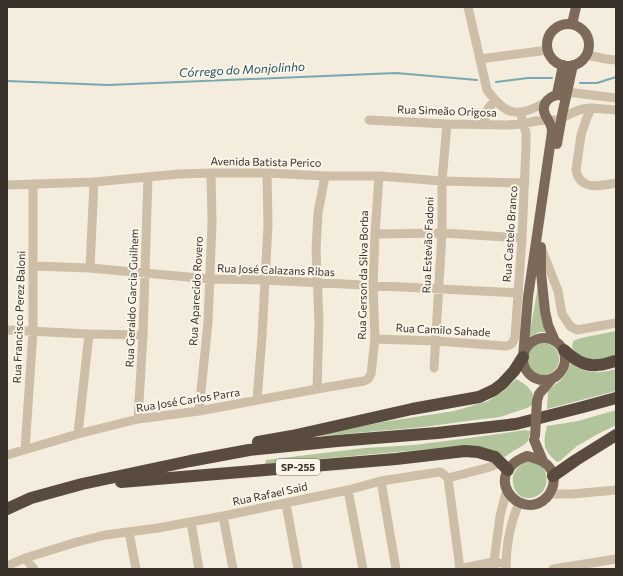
<svg xmlns="http://www.w3.org/2000/svg" width="623" height="576" viewBox="0 0 623 576" font-family="Commissioner,sans-serif">
  <style>
    .green { fill: #b1c49c }
    .lines { fill: none; stroke-linecap: round; stroke-linejoin: round }
    .stream { stroke: #7aa8b2; stroke-width: 2 }
    .minor { stroke: #cdbea8; stroke-width: 9 }
    .major { stroke: #7c6959; stroke-width: 10 }
    .highway { stroke: #5a4b3f; stroke-width: 12 }
    .major-bridge { stroke: #7c6959; stroke-width: 10 }
    .labels { text-anchor: middle; stroke-width: 4; stroke-linejoin: round; paint-order: stroke }
    .shield { fill: #fbf5ea; stroke: #736b63; stroke-width: 1 }
    .shield-label { font-size: 10px; font-weight: bold; fill: #393029 }
    .street-label { font-size: 11px; fill: #393029; stroke: #fbf5ea }
    .water-label { font-size: 12px; font-style: italic; fill: #1c4f5d; stroke: #fbf5ea }
  </style>
  <rect width="100%" height="100%" fill="#f4ecdd"/>
  <path class="green" d="M538,286l9,46h-8l-10,5z
    M616,331v25c-18,4 -32,9 -44,-9l1,-6 8,-3z
    M527 359a16 16 0 1 1 32 0a16 16 0 1 1-32 0Z
    M570,363c16,11 28,11 46,6v22l-69,18 1,-18c9,-9 20,-14 22,-28z
    M516,379c7,3 13,8 17,15l-1,11 -5,3 -27,9 -33,4 -43,6 -103,9 3,-2 59,-12 71,-11 34,-10 17,-11z
    M616,410v15l-20,10 -19,11 -17,15 -3,1c-15,-13 -14,-18 -10,-36l31,-5z
    M525,430l5,1c-1,12 -3,12 -13,18 -4,2 -8,5 -12,8l-7,-4 -36,-7 -197,18 1,-4 99,-12 49,-3 55,-7z
    M527,461c4,1 9,1 12,3 4,2 6,7 7,10 6,25 -29,35 -33,9 -2,-11 6,-17 14,-22z"/>
  <g class="lines">
    <path class="stream" d="M7,81l101,4 288,-12 81,7
      M496,82l32,-4h24
      M580,83h17l19,-6"/>
    <path class="minor" d="M468,7l19,83c6,8 14,18 23,21 12,4 26,-3 36,-9
      M587,55l19,4 10,1
      M480,59l68,-9
      M567,92l49,6
      M591,108l-5,12 -5,15 -5,35c4,21 24,16 40,13
      M369,120l78,4 59,1 17,-1 13,-3 12,-1h10l16,-8 8,-3 9,-1 25,2
      M486,125l-2,-10 6,-9 6,-5
      M7,185l87,-3 85,-8 32,-1h56l58,3h54l63,5 83,2
      M375,234l67,-1 80,5
      M542,250l16,41 4,23 8,12 7,4 39,-7
      M33,266l57,2 120,11 55,1 253,13
      M90,268l4,-86
      M7,330l82,4 54,1
      M375,339l61,2 69,5c6,0 8,-3 10,-9l7,-99 4,-92v-13l-6,-21
      M434,368l8,-135v-52l5,-57
      M317,389l2,-68 -3,-72 2,-36 7,-37
      M257,400l5,-63 6,-112 -1,-52
      M199,411l9,-89 4,-99 -1,-50
      M138,419l5,-84 5,-158
      M78,434l11,-100
      M25,450l8,-119v-147
      M7,455l71,-21 60,-15 61,-8 118,-22 47,-8 4,-2 3,-5 4,-35 -2,-53 2,-52 4,-58
      M448,478l42,-11 11,-5
      M381,481l15,88
      M348,490l15,79
      M550,494h22l44,-4
      M286,504l12,65
      M223,516l10,53
      M191,522l8,47
      M129,532l7,37
      M25,558l9,11
      M7,566l18,-8 52,-16 28,-7 53,-7 65,-12 125,-26 33,-9 58,-9 3,1 6,5 12,91
      M459,569l34,-7 6,1
      M493,569l7,-53 7,-27
      M506,569c0,-22 4,-46 13,-66
      M553,569l63,-10"/>
    <path class="major" d="M572,24l4,-17
      M547 45a21 21 0 1 1 42 0a21 21 0 1 1-42 0Z
      M557,94l6,-29
      M557,144l5,-29 11,-50
      M541,247v26l4,38 3,14 7,16
      M523 359a21 21 0 1 1 42 0a21 21 0 1 1-42 0Z
      M523,357l5,-60 24,-165c0,-2 0,-4 -1,-6 -1,-5 -6,-9 -7,-15 -2,-11 13,-21 22,-13
      M537,401l2,-7 13,-15
      M534,440l9,21
      M527,456c11,3 23,6 26,19 2,8 -1,16 -6,22 -25,27 -69,-22 -20,-41z"/>
    <path class="highway" d="M564,350c9,8 20,17 33,15 7,0 13,-3 19,-4
      M258,442l34,-6 120,-27 67,-12 15,-7 8,-6 12,-13 9,-14
      M553,476l23,-16 40,-25
      M121,482l275,-23 69,-8 13,1 10,3 7,2 13,13
      M7,509l24,-11 51,-14 108,-23 59,-11 88,-9 100,-8 79,-9 67,-17 33,-9"/>
    <path class="major-bridge" d="M535,436l2,-35"/>
  </g>
  <g class="labels">
    <rect class="shield" x="276" y="459" width="44" height="16" rx="3"/>
    <g class="shield-label">
      <text x="298" y="471">SP-255</text>
    </g>
    <g class="street-label">
      <text transform="translate(447 111) rotate(2)" y="4">Rua Simeão Origosa</text>
      <text transform="translate(266 162) rotate(1)" y="4">Avenida Batista Perico</text>
      <text transform="translate(510 234) rotate(-86)" y="4">Rua Castelo Branco</text>
      <text transform="translate(428 245) rotate(-88)" y="4">Rua Estevão Fadoni</text>
      <text transform="translate(276 270) rotate(2)" y="4">Rua José Calazans Ribas</text>
      <text transform="translate(363 275) rotate(-89)" y="4">Rua Gerson da Silva Borba</text>
      <text transform="translate(196 291) rotate(-87)" y="4">Rua Aparecido Rovero</text>
      <text transform="translate(132 298) rotate(-88)" y="4">Rua Geraldo Garcia Guilhem</text>
      <text transform="translate(19 317) rotate(-88)" y="4">Rua Francisco Perez Baloni</text>
      <text transform="translate(443 330) rotate(3)" y="4">Rua Camilo Sahade</text>
      <text transform="translate(188 400) rotate(-9)" y="4">Rua José Carlos Parra</text>
      <text transform="translate(270 494) rotate(-12)" y="4">Rua Rafael Said</text>
    </g>
    <g class="water-label">
      <text transform="translate(242 70) rotate(-3)" y="4">Córrego do Monjolinho</text>
    </g>
  </g>
  <rect width="623" height="576" fill="none" stroke="#393029" stroke-width="16"/>
</svg>
